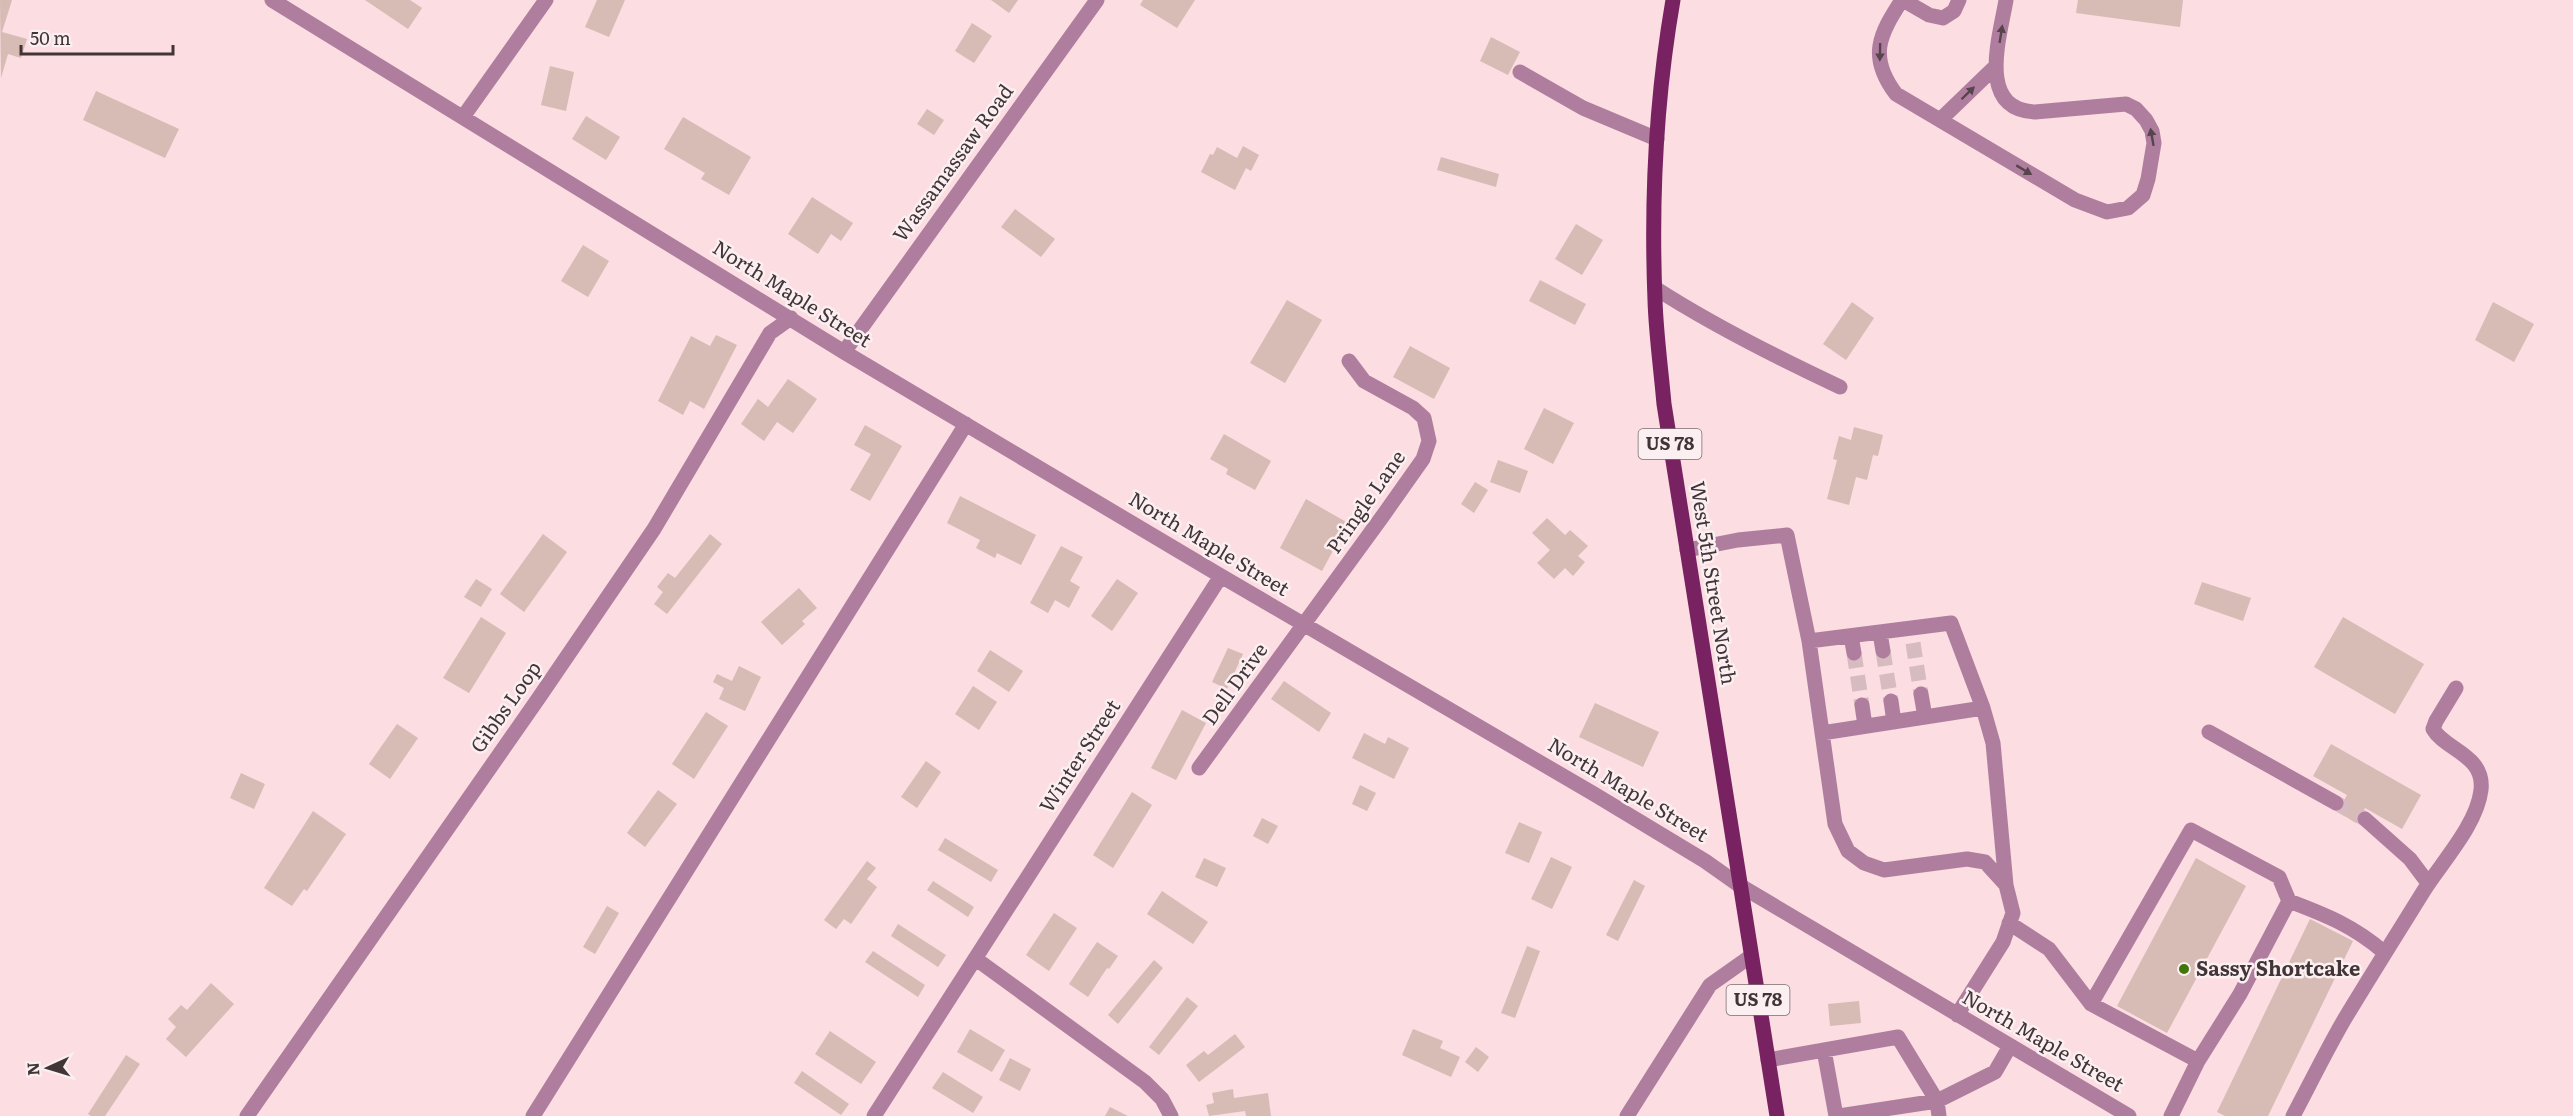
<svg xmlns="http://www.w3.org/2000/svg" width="2573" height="1116" viewBox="0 0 2573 1116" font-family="Literata,serif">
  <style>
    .building { fill: #d7bbb5 }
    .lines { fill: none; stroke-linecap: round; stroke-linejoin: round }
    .minor-tunnel { stroke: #d6bbc0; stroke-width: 15; stroke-dasharray: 15 8; stroke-linecap: butt }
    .minor { stroke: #af7e9e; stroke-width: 15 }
    .major { stroke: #792262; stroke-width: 15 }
    .oneway { fill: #57444c }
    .poi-dot { fill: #407709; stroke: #fbeff1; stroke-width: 2 }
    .labels { text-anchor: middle; stroke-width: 5; stroke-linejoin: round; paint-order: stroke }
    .shield { fill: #fbeff1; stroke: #796d6f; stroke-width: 1.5 }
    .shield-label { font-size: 18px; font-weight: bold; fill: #413537 }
    .street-label { font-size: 20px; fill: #413537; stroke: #fbeff1 }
    .poi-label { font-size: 20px; font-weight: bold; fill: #413537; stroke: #fbeff1; text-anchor: start }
  </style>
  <rect width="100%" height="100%" fill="#fbdde2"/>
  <path class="building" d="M0,0h12l-10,32 25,7 -6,19 -13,-4 -7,24z
    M365,0h45l12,8 -14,21z
    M597,0h28l-16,37 -24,-10z
    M991,0h27l-9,13z
    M1143,0h52l-18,28 -37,-23z
    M2078,0h105l-3,27 -104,-14z
    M972,23l20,13 -18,27 -19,-12z
    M1491,37l29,15 -12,23 -28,-14z
    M550,66l24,6 -8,39 -25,-6z
    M96,91l83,38 -14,29 -82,-38z
    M927,109l17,11 -10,15 -17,-11z
    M586,116l34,21 -14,23 -34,-21z
    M683,117l68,40 -22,38 -28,-16 4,-6 -41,-24z
    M1243,146l16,9 -8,16 -5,-3 -11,22 -34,-18 9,-18 3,1 4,-8 20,11z
    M1441,157l58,17 -3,13 -59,-17z
    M812,197l41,26 -12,18 -10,-7 -13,20 -30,-20z
    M1015,209l40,30 -14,18 -40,-30z
    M1576,224l27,16 -21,35 -27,-16z
    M583,245l26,16 -21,36 -27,-16z
    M1540,280l46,24 -11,21 -46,-24z
    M1287,300l35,20 -37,63 -35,-20z
    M1852,302l22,16 -28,42 -23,-16z
    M2493,302l41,22 -20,38 -39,-22z
    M716,335l21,10 -33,64 -14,-8 -7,14 -25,-14 33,-65 19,10z
    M1410,346l40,22 -16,31 -41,-22z
    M788,379l29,20 -24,34 -16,-11 -13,19 -23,-17 17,-25 10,8z
    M1544,408l30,15 -21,41 -29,-15z
    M865,425l37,21 -32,55 -20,-11 21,-36 -17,-9z
    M1854,427l29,8 -5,21 -5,-1 -6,25 -11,-3 -7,28 -22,-6 10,-39 -4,-1 6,-23 12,4z
    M1224,434l47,27 -16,29 -29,-16 2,-5 -18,-10z
    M1498,460l30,11 -8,22 -30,-11z
    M1475,482l13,8 -14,23 -13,-9z
    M960,496l76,39 -15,30 -24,-12 -2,5 -19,-10 4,-8 -33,-17z
    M1306,499l42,24 -26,48 -42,-23z
    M1547,518l18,17 5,-5 18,16 -10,10 7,6 -12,14 -8,-8 -11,11 -17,-16 13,-13 -18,-17z
    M543,534l24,18 -43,60 -24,-18z
    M710,534l12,10 -55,70 -13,-10 9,-12 -6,-5 11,-14 7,5z
    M1061,546l22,11 -13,24 10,6 -11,21 -14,-8 -7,13 -18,-10z
    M476,579l16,10 -11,18 -17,-10z
    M1117,579l21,14 -26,38 -21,-15z
    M2202,582l49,16 -8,23 -49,-17z
    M799,588l18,20 -15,13 3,3 -23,21 -21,-23z
    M481,617l25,16 -37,60 -26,-15z
    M2343,617l81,47 -29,50 -81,-47z
    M1228,648l15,6 -16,35 -15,-7z
    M990,650l33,21 -14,21 -32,-21z
    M739,666l22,11 -16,34 -26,-12 5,-11 -11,-6 4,-8 15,7z
    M1284,681l47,32 -12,19 -48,-33z
    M973,686l24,16 -18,28 -24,-16z
    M1595,703l64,29 -16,35 -64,-30z
    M1182,710l24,13 -30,57 -25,-12z
    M706,712l22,14 -34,53 -22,-15z
    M397,724l21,14 -28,41 -21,-15z
    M1364,733l21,11 3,-7 21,11 -15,31 -42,-21z
    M2331,744l90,51 -19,34 -37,-21 -9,15 -18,-11 9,-17 -34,-19z
    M926,761l15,11 -24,36 -16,-11z
    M241,773l24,11 -11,25 -24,-11z
    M1360,785l16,8 -9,18 -15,-7z
    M658,790l19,14 -32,43 -18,-14z
    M1132,792l20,13 -39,63 -20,-13z
    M313,811l33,23 -39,57 -3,-2 -12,17 -28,-18z
    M1262,818l16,8 -10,18 -15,-8z
    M1519,822l23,10 -13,31 -24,-10z
    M945,838l53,32 -7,12 -53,-32z
    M1551,857l21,10 -20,42 -21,-10z
    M1204,858l22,10 -9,19 -22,-10z
    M2196,858l50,28 -79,147 -50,-27z
    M867,861l9,7 -9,11 10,8 -26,37 -7,-5 -8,10 -12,-9z
    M1634,880l11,6 -27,55 -12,-6z
    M933,881l41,26 -6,10 -41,-27z
    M1162,891l46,31 -15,22 -46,-30z
    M607,906l12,7 -24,41 -12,-7z
    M1054,913l23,15 -28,43 -23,-16z
    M2310,919l43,22 -85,175h-43l-8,-4z
    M898,924l48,31 -8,12 -47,-31z
    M1097,942l21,14 -9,13 -2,-1 -19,29 -19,-13z
    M1527,946l13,5 -25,67 -14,-5z
    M873,951l52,34 -7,12 -53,-35z
    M1154,960l9,8 -45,56 -10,-9z
    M211,983l23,21 -48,53 -20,-18 10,-12 -8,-8 13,-14 6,5z
    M1187,997l11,9 -39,49 -10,-8z
    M1859,1001l2,22 -31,3 -2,-22z
    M970,1029l35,21 -13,22 -35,-20z
    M1413,1029l30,12 -3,7 20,9 -9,20 -49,-22z
    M830,1031l46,31 -15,22 -46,-30z
    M1235,1034l10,13 -46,35 -13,-17 18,-14 4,4z
    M1476,1047l13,10 -11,15 -13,-10z
    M126,1055l14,9 -35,52h-14l-3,-2z
    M1010,1058l21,11 -11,22 -21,-11z
    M802,1071l47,33 -8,11 -47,-32z
    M943,1072l40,25 -10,16 -41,-25z
    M1233,1089l1,9 34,-5 3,23h-25l-1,-5 -36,5 -3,-11 8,-2 -2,-10z
    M1110,1107l18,9h-23z"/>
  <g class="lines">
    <path class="minor-tunnel" d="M1913,643l8,51
      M1883,651l8,50
      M1854,653l8,52
      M2336,803l29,16"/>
    <path class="minor" d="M272,0l572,352 377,224 373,218 111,67 34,24 390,231
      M1902,0c-23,35 -34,57 -6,94l179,106 32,12 21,-4 15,-13 5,-16 6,-36 -2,-12 -6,-11 -10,-11 -10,-5 -91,8c-59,-3 -35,-75 -29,-112
      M1903,0l26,15 14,3 11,-7 5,-11
      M1520,72l63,36 74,31
      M463,117l83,-117
      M1940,120l56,-54
      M1655,288c59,38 121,69 185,99
      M844,352l253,-352
      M1687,550l51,-10 49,-5 22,106 26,183 13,27 16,12 20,7 83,-11 18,3 21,23 7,28 -10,29 -46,73
      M1880,633l3,18
      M1851,636l3,17
      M1809,641l142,-18 32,85 10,35 13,142
      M1921,694l4,23
      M1891,701l3,21
      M1862,705l3,21
      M2209,732l127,71
      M1822,733l161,-25
      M1199,768l183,-251 41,-58 6,-18 -5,-23 -11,-10 -49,-27 -15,-20
      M2365,819l45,40 18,24
      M2009,923l40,26 42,55 107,57
      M976,959l169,123 17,17 9,17
      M2091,1004l100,-174 88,47 10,24
      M1824,1050l12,66
      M1768,1060l130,-23 39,64 2,15
      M247,1116l291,-417 116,-170 116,-196 21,-15
      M533,1116l433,-692
      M874,1116l347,-540
      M1627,1116l83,-131 41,-29
      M1839,1116l98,-15 58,-29 15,-26
      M2171,1116l27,-55 42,-67 49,-93c37,14 65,25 96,52
      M2293,1116c17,-32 33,-65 51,-96 26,-43 53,-86 79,-128 18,-29 54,-67 58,-102 4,-35 -36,-40 -48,-61l3,-8 20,-33"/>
    <path class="major" d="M1673,0c-17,98 -22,200 -18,300 1,34 6,69 9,104l113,712"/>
  </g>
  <defs><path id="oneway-solid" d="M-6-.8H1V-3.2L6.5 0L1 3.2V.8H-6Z" transform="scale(1.5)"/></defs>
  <g class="oneway">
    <use href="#oneway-solid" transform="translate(2001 34) rotate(-81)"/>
    <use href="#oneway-solid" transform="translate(1880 52) rotate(91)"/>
    <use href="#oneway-solid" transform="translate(1968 93) rotate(-44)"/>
    <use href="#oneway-solid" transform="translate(2152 137) rotate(-100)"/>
    <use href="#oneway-solid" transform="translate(2024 170) rotate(31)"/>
  </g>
  <circle class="poi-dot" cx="2184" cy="969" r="6"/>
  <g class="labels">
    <g class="shield">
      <rect x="1638.5" y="429" width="63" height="30" rx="4.5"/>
      <rect x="1726.5" y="985" width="63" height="30" rx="4.5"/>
    </g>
    <g class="shield-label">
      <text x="1670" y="450">US 78</text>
      <text x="1758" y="1006">US 78</text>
    </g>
    <g class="street-label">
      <text transform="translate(953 163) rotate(-54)" y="7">Wassamassaw Road</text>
      <text transform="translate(792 294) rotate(32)" y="7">North Maple Street</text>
      <text transform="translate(1366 502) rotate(-55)" y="7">Pringle Lane</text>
      <text transform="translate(1209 544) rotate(31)" y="7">North Maple Street</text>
      <text transform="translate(1713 583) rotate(81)" y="7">West 5th Street North</text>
      <text transform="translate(1235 684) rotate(-54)" y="7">Dell Drive</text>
      <text transform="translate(506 707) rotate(-55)" y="7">Gibbs Loop</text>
      <text transform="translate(1080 756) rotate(-57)" y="7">Winter Street</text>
      <text transform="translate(1628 790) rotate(31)" y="7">North Maple Street</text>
      <text transform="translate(2043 1041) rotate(30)" y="7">North Maple Street</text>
    </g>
    <g class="poi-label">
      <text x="2196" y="976">Sassy Shortcake</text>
    </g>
  </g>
  <g transform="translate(48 1068) rotate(266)" stroke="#fbeff1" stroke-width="4.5" paint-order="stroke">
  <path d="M0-4.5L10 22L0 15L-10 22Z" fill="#413537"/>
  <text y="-9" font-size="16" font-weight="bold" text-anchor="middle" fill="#413537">N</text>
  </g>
  <path d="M21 45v9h152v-9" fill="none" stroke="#413537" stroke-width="3"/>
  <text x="30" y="45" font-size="18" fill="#413537" stroke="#fbeff1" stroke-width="4.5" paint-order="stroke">50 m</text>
</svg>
